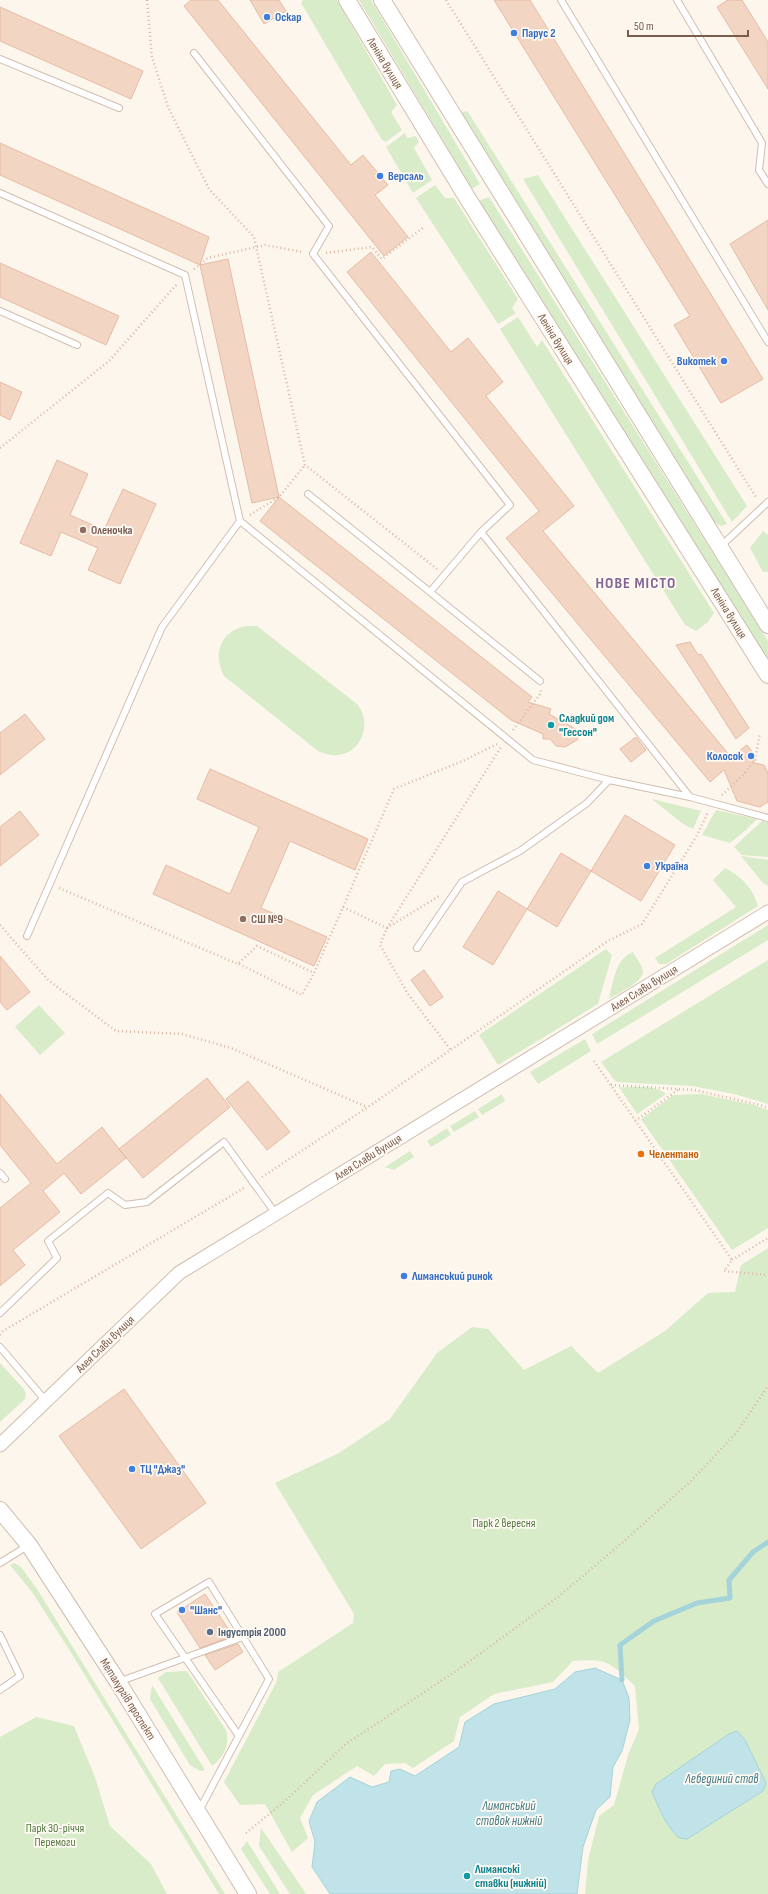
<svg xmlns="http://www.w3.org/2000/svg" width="768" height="1894" viewBox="0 0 768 1894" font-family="'Sofia Sans Condensed',sans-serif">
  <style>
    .green { fill: #d8ecc9 }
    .water { fill: #bfe3e8; stroke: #a5d3da }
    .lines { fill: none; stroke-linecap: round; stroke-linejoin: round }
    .stream { stroke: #a5d3da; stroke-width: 5 }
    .building { fill: #f3d5c3; stroke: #e6bba3 }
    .service-casing { stroke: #d1beb0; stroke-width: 8 }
    .minor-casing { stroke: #d1beb0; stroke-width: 15 }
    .tertiary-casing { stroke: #d1beb0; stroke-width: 18 }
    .path { stroke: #d9b8a5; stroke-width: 2.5; stroke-dasharray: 1 3; stroke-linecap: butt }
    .service { stroke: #fff; stroke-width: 6 }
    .minor { stroke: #fff; stroke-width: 13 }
    .tertiary { stroke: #fff; stroke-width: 16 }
    .shop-dot { fill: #3f7fe0; stroke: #fffaf3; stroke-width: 1.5 }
    .education-dot { fill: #8d6e63; stroke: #fffaf3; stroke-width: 1.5 }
    .culture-dot { fill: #0f9aa8; stroke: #fffaf3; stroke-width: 1.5 }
    .food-dot { fill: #e8710a; stroke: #fffaf3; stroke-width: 1.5 }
    .service-dot { fill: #5c6f8a; stroke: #fffaf3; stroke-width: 1.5 }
    .labels { text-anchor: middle; stroke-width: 3.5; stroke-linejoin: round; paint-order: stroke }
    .shop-label { font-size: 12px; font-weight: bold; fill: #366cbe; stroke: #fffaf3; text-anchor: start }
    .street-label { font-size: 12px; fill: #7a5c4d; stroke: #fffaf3 }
    .education-label { font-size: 12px; font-weight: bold; fill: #785e54; stroke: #fffaf3; text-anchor: start }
    .culture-label { font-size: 12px; font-weight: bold; fill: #0d838f; stroke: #fffaf3; text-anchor: start }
    .food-label { font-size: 12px; font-weight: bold; fill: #c56008; stroke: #fffaf3; text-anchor: start }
    .park-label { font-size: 12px; fill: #537a41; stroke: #fffaf3 }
    .service-label { font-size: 12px; font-weight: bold; fill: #4e5e75; stroke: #fffaf3; text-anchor: start }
    .water-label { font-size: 13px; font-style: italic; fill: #437c86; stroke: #fffaf3 }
    .district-label { font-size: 16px; font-weight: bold; letter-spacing: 1px; fill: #846695; stroke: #fffaf3 }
  </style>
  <rect width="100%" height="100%" fill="#fdf6ec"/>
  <path class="green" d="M303,0h34l60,105 -6,7 11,18 -16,12 -4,-2 -81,-137z
    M359,0h12l109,184 -8,5z
    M466,111l2,1 259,412 -6,2 -7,-4 -10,-16 -244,-390 1,-3z
    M405,133l2,5 9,-2 3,6 -5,6 18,32 -19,13 -27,-46z
    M538,175l209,331 -15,16 -209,-343z
    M435,185l10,13h9l64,101 -6,9 4,5 -18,11 -82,-126z
    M489,197l279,444v22l-290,-462z
    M518,317l19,30 5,-7 172,273 -6,9 -12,9 -11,-6 -185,-296z
    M763,531l5,4v37h-5l-13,-24z
    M247,626h10l5,4 95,74c15,17 6,48 -18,51 -7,1 -14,-1 -21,-4l-94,-75c-12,-22 -3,-46 23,-50z
    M652,799l49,12 -8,18 -10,-5z
    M716,810l41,9 -10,10 -17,14 -28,-8z
    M762,821l6,1v35l-26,-2 -8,-8z
    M741,856l27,4v26l-5,-3z
    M725,868c16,8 28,20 33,38l-92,58h-7l-4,-6 81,-51 -23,-27z
    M768,925v15l-171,104 -5,-10z
    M606,949l6,6 -14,49 -100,61 -19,-30z
    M633,952c3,6 10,14 10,20 1,9 -26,22 -34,27 4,-16 6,-40 24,-47z
    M768,960v144l-34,-10 -42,-8 -76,-4 -15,-20z
    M39,1005l26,28 -25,22 -25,-28z
    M585,1039l6,12 -53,33 -8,-12z
    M619,1087c14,1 36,-3 47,7l-29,20z
    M502,1094l3,7 -23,14 -4,-6z
    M702,1094l52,11 14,5v118l-36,22 -91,-131 32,-24z
    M475,1111l4,6 -25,15 -4,-6z
    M447,1128l4,7 -20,12 -4,-6z
    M410,1151l4,6 -20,13 -9,-3z
    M768,1248v646h-183l3,-34 11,-44 15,-11 14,-50 11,-26 -4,-43c-25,-24 -28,-28 -62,-25l-20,21 -59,12 -34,23 -6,24 -41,27 -8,-5 -20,1 -11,12 -17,-10 -44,29 -13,23 8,20 -16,14 -27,-48 -25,1 -16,-23 53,-101 1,-9 75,-49 1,-9 -79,-131 64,-30 51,-34 47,-66 35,-26 16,2 36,41 47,-24 27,27 67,-42 43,-38 27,-1 6,-27z
    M0,1363l22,24 4,6 -1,6 -25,23z
    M14,1563l7,4 16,22 188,305h-6l-149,-243 -38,-59 -22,-27z
    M187,1671l39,59c4,16 -2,26 -14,36l-54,-88 8,-6z
    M152,1685l53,85 -5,1 -10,-6 -40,-66z
    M36,1717l38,9 21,51 15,49 41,38 16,30h-167v-157z
    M261,1828l44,64 1,2h-16l-31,-48z
    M247,1841l33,53h-10l-29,-45z"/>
  <path class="water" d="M595,1668l27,12 7,18 1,22 -8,31 -9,16 -3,30 -14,13 -13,37 -6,47h-247l-18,-27 3,-25 -6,-21 8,-19 33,-25 22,10 17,-5 2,-11 9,-2 15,7 44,-29 6,-25 29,-18 61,-15 20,-17z
    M737,1731l8,9 21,43 -3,8 -76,48 -8,-1c-13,-12 -20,-30 -27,-46l4,-8 73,-50z"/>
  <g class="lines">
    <path class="stream" d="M622,1680l-2,-35 34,-24 43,-18 33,-5 -1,-18 24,-28 15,-10"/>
  </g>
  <path class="building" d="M191,0h27l133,165 12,-10 25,30 -13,10 33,42 -24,19 -200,-250z
    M250,0h29l7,11 -22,13z
    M494,0h36l233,379 -42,24 -47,-78 16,-9z
    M728,0h14l26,42v47l-51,-82z
    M0,7l143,64 -12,28 -131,-58z
    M0,143l209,94 -9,28 -200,-90z
    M768,220v90l-38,-66z
    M371,252l80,100 17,-14 35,44 -17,14 88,110 -31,25 188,226 16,-12 6,8 1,10 10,2 4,8v29l-8,5 -23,-6 -13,-31 -14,12 -204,-244 33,-27 -192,-239z
    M228,259l51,238 -27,6 -52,-238z
    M0,263l119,53 -13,29 -106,-48z
    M0,382l22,10 -12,28 -10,-5z
    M57,460l31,14 -18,41 34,15 19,-41 33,15 -36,80 -32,-14 10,-22 -37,-16 -10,24 -31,-13z
    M279,497l253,200 -4,5 23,7 -2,5 32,18 -4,8 -12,7 -9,-1 -6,-7h-7v-5l-32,-14 -251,-199z
    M690,642l8,13 3,-1 48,74 -13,11 -60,-94z
    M25,714l20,25 -45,36v-42z
    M636,737l10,13 -15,12 -11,-13z
    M210,769l158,70 -13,31 -65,-29 -29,67 66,29 -13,29 -161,-72 13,-29 64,29 29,-67 -62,-28z
    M20,811l19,24 -39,31v-39z
    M625,815l50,30 -34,56 -50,-30z
    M561,853l30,18 -34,56 -30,-18z
    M498,891l29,18 -34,56 -30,-18z
    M0,956l30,36 -23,18 -7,-8z
    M424,970l19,27 -13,9 -19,-26z
    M207,1078l23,29 -87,71 -24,-29z
    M248,1081l42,51 -23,18 -41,-51z
    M0,1094l57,70 45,-37 24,31 -45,36 -17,-21 -21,18 17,21 -47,38 12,15 -25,21v-78l31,-25 -31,-38z
    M124,1389l82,114 -65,46 -82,-113z
    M205,1594l28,42 -33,12 -23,-36z
    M238,1644l5,8 -28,18 -10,-15z"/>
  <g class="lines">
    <g class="service-casing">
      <path id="service" d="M561,0l207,342
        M677,0l85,143 -3,27 9,14
        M194,53l135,173 -16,28 197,251 -29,27 209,265
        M0,59l119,49
        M0,193l185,82 55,246 293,239 76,20 81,17 78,21
        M0,311l77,34
        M308,494l122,98
        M481,532l-51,60 110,89
        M721,546l47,-44
        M27,936l135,-309 78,-106
        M417,948l45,-66 58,-31 67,-48 22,-23
        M0,1173l5,6
        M0,1313l57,-55 -9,-17 60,-48 17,12 22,-3 77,-60 52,72
        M0,1347l46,54
        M0,1563l29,-18
        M0,1635l20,41 -20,14
        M118,1682l125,-45
        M199,1811l70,-132 -60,-97 -54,32 84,122"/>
    </g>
    <g class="minor-casing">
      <path id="minor" d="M0,1445l179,-172 589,-361"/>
    </g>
    <g class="tertiary-casing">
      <path id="tertiary" d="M347,0l121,199 300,476
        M382,0l386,625
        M0,1510l29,35 89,137 130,212"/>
    </g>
    <path class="path" d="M147,0l5,57 16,50 41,82 45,48 51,228 132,104
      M446,0l311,499
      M326,253l46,-6 10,12 42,-32
      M194,269l14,-11 57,-13 38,7
      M0,448l109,-87 68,-77
      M250,515l29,-18 26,-32
      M513,730l28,-37v-3
      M722,795l21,-20 12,-15 5,-27
      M59,888l179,76 19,-18 57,27 29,-66 44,21 52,-32
      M343,907l51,-118 71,-29 32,-16
      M0,925l48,55 68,51 66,3 49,14 136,59
      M239,964l63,31 12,-22
      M450,1049l-42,-55 -28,-49 7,-17 114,-181
      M594,1061l138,199 -8,11 44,4
      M611,1085l83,5 66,15 8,3
      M635,1121l44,-32
      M262,1177l106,-70 240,-166 34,-17 54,-87 12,-25
      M732,1260l36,-22
      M0,1335l3,-4 241,-143
      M246,1833l39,-32 61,-57 113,-75 99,-72 65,-55 68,-61 46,-49 31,-46"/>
    <use href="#service" class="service"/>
    <use href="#minor" class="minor"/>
    <use href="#tertiary" class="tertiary"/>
  </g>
  <g class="shop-dot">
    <circle cx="267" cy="17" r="4"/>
    <circle cx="514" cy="33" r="4"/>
    <circle cx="380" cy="176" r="4"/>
    <circle cx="724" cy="361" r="4"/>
    <circle cx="751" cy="756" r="4"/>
    <circle cx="647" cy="866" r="4"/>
    <circle cx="404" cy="1276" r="4"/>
    <circle cx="132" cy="1469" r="4"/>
    <circle cx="182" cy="1610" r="4"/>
  </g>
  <g class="education-dot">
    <circle cx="83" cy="530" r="4"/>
    <circle cx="243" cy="919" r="4"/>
  </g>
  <g class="culture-dot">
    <circle cx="551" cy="725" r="4"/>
    <circle cx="467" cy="1876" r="4"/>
  </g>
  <circle class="food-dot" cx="641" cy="1154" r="4"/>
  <circle class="service-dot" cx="210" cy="1632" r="4"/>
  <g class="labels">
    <g class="shop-label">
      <text x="275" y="21">Оскар</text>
      <text x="522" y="37">Парус 2</text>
      <text x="388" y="180">Версаль</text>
      <text x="716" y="365" text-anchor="end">Викотек</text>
      <text x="743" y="760" text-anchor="end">Колосок</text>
      <text x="655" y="870">Україна</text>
      <text x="412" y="1280">Лиманський ринок</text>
      <text x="140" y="1473">ТЦ "Джаз"</text>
      <text x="190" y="1614">"Шанс"</text>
    </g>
    <g class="street-label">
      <text transform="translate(385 63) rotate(59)" y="4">Леніна вулиця</text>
      <text transform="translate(556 339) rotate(58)" y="4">Леніна вулиця</text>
      <text transform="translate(729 613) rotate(58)" y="4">Леніна вулиця</text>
      <text transform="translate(644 988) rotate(-32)" y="4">Алея Слави вулиця</text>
      <text transform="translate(368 1157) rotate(-32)" y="4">Алея Слави вулиця</text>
      <text transform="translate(105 1344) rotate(-44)" y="4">Алея Слави вулиця</text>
      <text transform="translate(128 1699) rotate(58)" y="4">Металургів проспект</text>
    </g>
    <g class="education-label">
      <text x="91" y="534">Оленочка</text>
      <text x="251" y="923">СШ №9</text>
    </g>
    <g class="culture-label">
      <text x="559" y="722">Сладкий дом<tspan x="559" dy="14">"Гессон"</tspan></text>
      <text x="475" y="1873">Лиманські<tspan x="475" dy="14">ставки (нижній)</tspan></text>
    </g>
    <g class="food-label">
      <text x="649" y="1158">Челентано</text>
    </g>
    <g class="park-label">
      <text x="504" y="1527">Парк 2 вересня</text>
      <text x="55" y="1832">Парк 30-річчя<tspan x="55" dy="14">Перемоги</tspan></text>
    </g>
    <g class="service-label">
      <text x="218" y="1636">Індустрія 2000</text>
    </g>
    <g class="water-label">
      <text x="722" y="1783">Лебединий став</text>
      <text x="509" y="1810">Лиманський<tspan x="509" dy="15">ставок нижній</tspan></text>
    </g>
    <g class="district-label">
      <text x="636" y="588">НОВЕ МІСТО</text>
    </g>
  </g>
  <path d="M628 30v6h120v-6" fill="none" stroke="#7a5c4d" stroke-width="2"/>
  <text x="634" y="30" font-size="12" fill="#7a5c4d" stroke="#fffaf3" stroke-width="3" paint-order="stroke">50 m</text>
</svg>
